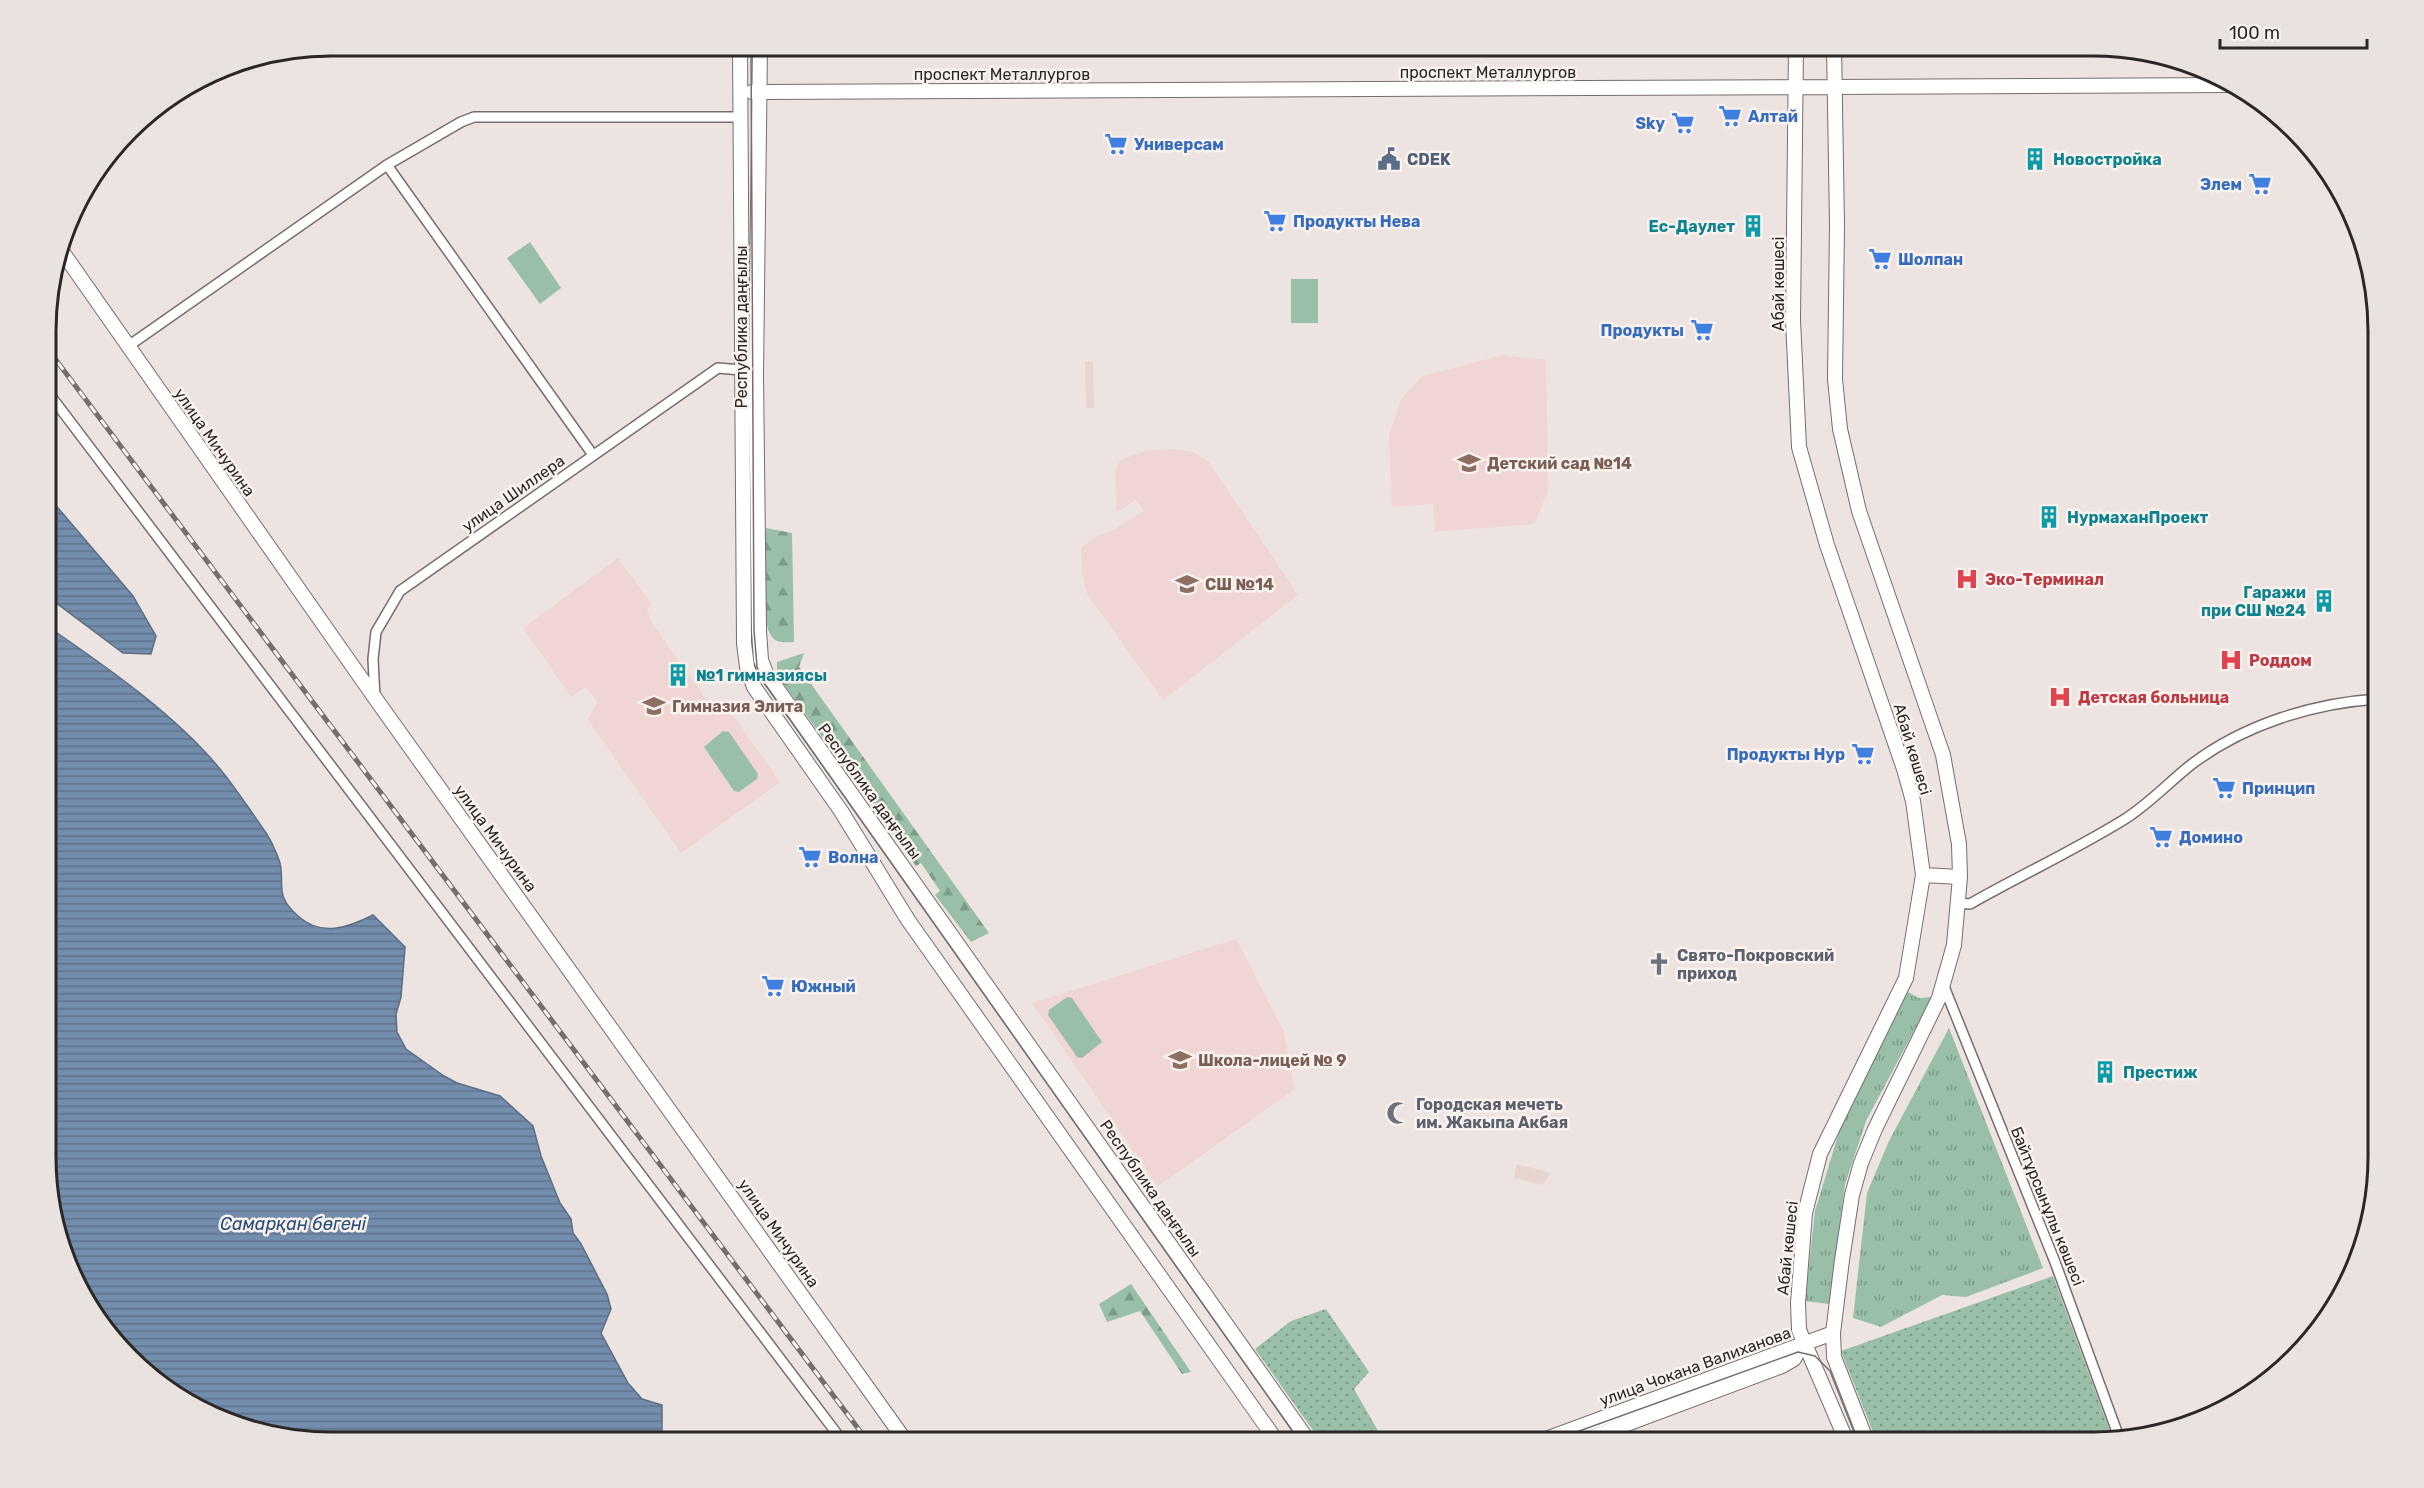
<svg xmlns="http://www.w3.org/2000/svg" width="2424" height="1488" viewBox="0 0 2424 1488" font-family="Rubik,sans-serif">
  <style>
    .built { fill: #e7d6d0 }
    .education { fill: #f0d5d5 }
    .grass { fill: url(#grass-tufts) }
    .forest { fill: url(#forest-firs) }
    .park { fill: url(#park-dots) }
    .pitch { fill: #99bfa9 }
    .water { fill: url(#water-rules); stroke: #5d6e84; stroke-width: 1.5 }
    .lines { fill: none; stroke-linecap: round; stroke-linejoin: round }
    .street-casing { stroke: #766e6b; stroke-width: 12 }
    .secondary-casing { stroke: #766e6b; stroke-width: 16 }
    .street { stroke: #fff; stroke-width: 9 }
    .secondary { stroke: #fff; stroke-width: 14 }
    .tram { stroke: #746e6d; stroke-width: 1.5 }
    .rail-casing { stroke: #746e6d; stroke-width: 5 }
    .rail { stroke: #faf2ee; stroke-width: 3; stroke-dasharray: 9; stroke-linecap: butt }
    .labels { text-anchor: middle; stroke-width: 5; stroke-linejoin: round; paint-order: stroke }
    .street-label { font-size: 16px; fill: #2a2726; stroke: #faf2ee }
    .shop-label { font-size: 16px; font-weight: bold; fill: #366cbe; stroke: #faf2ee; text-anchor: start }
    .service-label { font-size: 16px; font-weight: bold; fill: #4e5e75; stroke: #faf2ee; text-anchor: start }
    .culture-label { font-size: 16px; font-weight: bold; fill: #0d838f; stroke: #faf2ee; text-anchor: start }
    .education-label { font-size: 16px; font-weight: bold; fill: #785e54; stroke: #faf2ee; text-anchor: start }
    .health-label { font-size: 16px; font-weight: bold; fill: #be3a42; stroke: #faf2ee; text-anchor: start }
    .worship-label { font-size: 16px; font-weight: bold; fill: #5b616d; stroke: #faf2ee; text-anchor: start }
    .water-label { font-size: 18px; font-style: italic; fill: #264e79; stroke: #faf2ee }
    .rim { fill: none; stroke: #2a2726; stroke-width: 3 }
  </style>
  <defs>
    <pattern id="grass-tufts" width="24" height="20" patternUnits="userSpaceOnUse" patternTransform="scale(1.5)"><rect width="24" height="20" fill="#99bfa9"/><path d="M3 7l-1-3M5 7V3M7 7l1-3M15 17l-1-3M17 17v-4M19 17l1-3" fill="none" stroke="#7d9b89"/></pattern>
    <pattern id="forest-firs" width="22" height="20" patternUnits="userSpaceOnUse" patternTransform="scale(1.5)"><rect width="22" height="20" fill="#99bfa9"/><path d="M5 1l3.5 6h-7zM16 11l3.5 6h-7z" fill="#7d9b89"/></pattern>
    <pattern id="park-dots" width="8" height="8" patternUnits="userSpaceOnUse" patternTransform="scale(1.5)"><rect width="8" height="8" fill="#99bfa9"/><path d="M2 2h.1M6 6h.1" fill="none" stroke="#7d9b89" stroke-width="1.8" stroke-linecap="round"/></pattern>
    <pattern id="water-rules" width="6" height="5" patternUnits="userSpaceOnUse" patternTransform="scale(1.5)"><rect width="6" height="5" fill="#738dac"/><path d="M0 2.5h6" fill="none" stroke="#5f738c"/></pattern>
  </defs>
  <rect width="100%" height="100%" fill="#ede4e1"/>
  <path class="built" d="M1085,362h8l1,46h-8z
    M1517,1164l34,9 -9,12 -28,-7z"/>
  <path class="education" d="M1503,355l43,5 2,131 -14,33 -102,8 3,-3 -2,-25 -41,3 -3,-72 12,-36 21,-23z
    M1172,449l21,3 15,9 90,134 -135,105 -76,-106 -5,-21 -1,-24 11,-10 25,-11 26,-17 -7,-11 -19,12 -2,-41 5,-11 26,-9z
    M618,558l34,46 -5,5 5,14 57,80 12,11 8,-5 51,73 -99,71 -93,-133 9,-18 -11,-15 -15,10 -48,-69z
    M1236,939l48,93 11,57 -137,97 -126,-183z"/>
  <path class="grass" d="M1906,991l13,7 13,-1 -66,124 -21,63 -16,120 -24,-3 10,-90 25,-82z
    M1949,1028l94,240 -77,29 -24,-2 -61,32 -28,-9 14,-125 22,-52z"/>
  <path class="forest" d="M766,528l26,5 2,109c-7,0 -17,2 -22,-5 -14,-19 -7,-84 -6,-109z
    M804,653l-5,14 190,266 -18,9 -36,-47 5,-4 -19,-28 -5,3 -139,-191v-13z
    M1131,1284l60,88 -9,2 -42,-63 -33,11 -8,-18z"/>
  <path class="park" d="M2053,1276l61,166h-237l-36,-91z
    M1326,1309l43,63 -15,17 31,54h-63l-67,-94 36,-28z"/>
  <path class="pitch" d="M530,242l31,46 -21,16 -33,-46z
    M1291,279h27v44h-27z
    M723,731l6,1 29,42 -1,5 -18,13 -5,-1 -30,-44z
    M1067,997l5,1 30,44 -20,16 -5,-1 -29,-42 1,-5z"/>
  <path class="water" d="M47,495l86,101 23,40 -5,18 -28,-1 -76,-57z
    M47,626c60,41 133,92 177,148 14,18 27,37 40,56 6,8 13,23 16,33 5,23 -6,32 18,53 23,21 50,12 75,-1l32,32 -4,50 -5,17 1,18 9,17 38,27 13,7 43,13 33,30 8,30 19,47 11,16 2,14 8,11 26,50 4,15 -10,24 27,50 14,16 20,6v27l10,11h-341l-92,-15 -67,-33 -79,-79 -46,-122z"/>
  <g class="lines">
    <g class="street-casing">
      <path id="street" d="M387,165l206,290
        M127,347l260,-182 74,-43 13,-5h267
        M47,391l797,1052
        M375,698l-2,-39 3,-27 24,-41 318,-223 23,2
        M1958,903l12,1c51,-29 105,-54 155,-85 25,-16 44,-37 67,-55 53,-40 122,-61 186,-65
        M1943,984l112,278 65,178"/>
    </g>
    <g class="secondary-casing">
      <path id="secondary" d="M740,45l4,598 3,24 7,20 87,124 67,109 370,523
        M760,45l-4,330 3,256 2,29 5,13 544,770
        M1796,45l-3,275 6,127 28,98 77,224 9,32 10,74 -17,103 -86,176 -15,59 -7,90 1,27 48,112
        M1834,45l3,180 -2,154 5,50 19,82 84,244 16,89 1,33 -6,68 -15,53 -64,131 -14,34 -9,32 -10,65 -9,73 1,24 33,85
        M752,92l1482,-7
        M61,250l314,448 532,745
        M1923,875l37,2
        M1535,1443l298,-110
        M1576,1443l206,-77 12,-7 9,-17"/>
    </g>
    <use href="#street" class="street"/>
    <use href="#secondary" class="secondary"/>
    <path class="tram" d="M751,45l3,585 3,37 8,17 536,759
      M1546,1443l252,-91 17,4 15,15 28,71"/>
    <g class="rail-casing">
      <path id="rail" d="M47,348l822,1095"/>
    </g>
    <use href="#rail" class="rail"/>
  </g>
  <defs>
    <g id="supermarket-bare" transform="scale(1.8)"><path d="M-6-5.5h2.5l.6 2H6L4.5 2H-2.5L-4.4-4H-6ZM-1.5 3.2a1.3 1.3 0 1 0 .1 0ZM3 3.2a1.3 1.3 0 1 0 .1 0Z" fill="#3f7fe0" stroke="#faf2ee" stroke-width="2.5" paint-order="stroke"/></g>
    <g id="civic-bare" transform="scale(1.8)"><path d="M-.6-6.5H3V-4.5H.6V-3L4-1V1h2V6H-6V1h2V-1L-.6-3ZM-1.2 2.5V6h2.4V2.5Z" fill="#5c6f8a" stroke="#faf2ee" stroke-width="2.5" paint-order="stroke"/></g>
    <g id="building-bare" transform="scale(1.8)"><path d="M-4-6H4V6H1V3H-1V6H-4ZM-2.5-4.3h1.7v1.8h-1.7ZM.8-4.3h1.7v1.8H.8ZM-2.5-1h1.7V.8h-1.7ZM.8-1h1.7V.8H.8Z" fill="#0f9aa8" stroke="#faf2ee" stroke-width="2.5" paint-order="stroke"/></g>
    <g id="school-bare" transform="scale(1.8)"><path d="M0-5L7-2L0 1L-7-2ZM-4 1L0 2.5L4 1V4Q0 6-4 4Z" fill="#8d6e63" stroke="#faf2ee" stroke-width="2.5" paint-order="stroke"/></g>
    <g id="hospital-bare" transform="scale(1.8)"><path d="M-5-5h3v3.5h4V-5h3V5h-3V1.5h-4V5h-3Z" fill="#e0444e" stroke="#faf2ee" stroke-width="2.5" paint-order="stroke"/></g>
    <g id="church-bare" transform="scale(1.8)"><path d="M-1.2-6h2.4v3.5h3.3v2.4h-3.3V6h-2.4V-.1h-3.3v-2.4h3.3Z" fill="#6b7280" stroke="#faf2ee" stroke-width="2.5" paint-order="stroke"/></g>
    <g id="mosque-bare" transform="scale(1.8)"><path d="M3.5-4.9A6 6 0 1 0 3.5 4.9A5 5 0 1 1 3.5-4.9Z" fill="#6b7280" stroke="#faf2ee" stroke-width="2.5" paint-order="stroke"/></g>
  </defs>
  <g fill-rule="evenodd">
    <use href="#supermarket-bare" x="1730" y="116"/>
    <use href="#supermarket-bare" x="1683" y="123"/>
    <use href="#supermarket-bare" x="1116" y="144"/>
    <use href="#civic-bare" x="1389" y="159"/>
    <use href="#building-bare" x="2035" y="159"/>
    <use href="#supermarket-bare" x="2260" y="184"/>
    <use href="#supermarket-bare" x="1275" y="221"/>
    <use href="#building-bare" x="1753" y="226"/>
    <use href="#supermarket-bare" x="1880" y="259"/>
    <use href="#supermarket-bare" x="1702" y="330"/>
    <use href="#school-bare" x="1469" y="463"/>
    <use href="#building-bare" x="2049" y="517"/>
    <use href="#hospital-bare" x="1967" y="579"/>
    <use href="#school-bare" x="1187" y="584"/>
    <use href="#building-bare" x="2324" y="601"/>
    <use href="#hospital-bare" x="2231" y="660"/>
    <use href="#building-bare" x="678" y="675"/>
    <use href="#hospital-bare" x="2060" y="697"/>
    <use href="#school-bare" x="654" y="706"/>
    <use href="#supermarket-bare" x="1863" y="754"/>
    <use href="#supermarket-bare" x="2224" y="788"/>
    <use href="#supermarket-bare" x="2161" y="837"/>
    <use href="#supermarket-bare" x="810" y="857"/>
    <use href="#church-bare" x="1659" y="964"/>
    <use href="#supermarket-bare" x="773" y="986"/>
    <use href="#school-bare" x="1180" y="1060"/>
    <use href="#building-bare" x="2105" y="1072"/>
    <use href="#mosque-bare" x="1398" y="1113"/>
  </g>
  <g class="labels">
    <g class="street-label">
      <text x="1488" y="78">проспект Металлургов</text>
      <text x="1002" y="80">проспект Металлургов</text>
      <text transform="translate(1778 284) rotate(-90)" y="6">Абай көшесі</text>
      <text transform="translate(741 327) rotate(-90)" y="6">Республика даңғылы</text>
      <text transform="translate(215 442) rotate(55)" y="6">улица Мичурина</text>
      <text transform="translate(513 493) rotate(-35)" y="6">улица Шиллера</text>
      <text transform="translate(1913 749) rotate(73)" y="6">Абай көшесі</text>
      <text transform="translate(870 791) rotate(54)" y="6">Республика даңғылы</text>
      <text transform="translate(496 838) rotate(54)" y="6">улица Мичурина</text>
      <text transform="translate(1151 1188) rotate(55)" y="6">Республика даңғылы</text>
      <text transform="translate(2048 1206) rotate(68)" y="6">Байтұрсынұлы көшесі</text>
      <text transform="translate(779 1233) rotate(55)" y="6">улица Мичурина</text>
      <text transform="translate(1787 1248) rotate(-84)" y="6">Абай көшесі</text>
      <text transform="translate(1695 1366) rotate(-20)" y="6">улица Чокана Валиханова</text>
    </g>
    <g class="shop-label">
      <text x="1748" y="122">Алтай</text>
      <text x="1665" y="129" text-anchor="end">Sky</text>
      <text x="1134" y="150">Универсам</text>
      <text x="2242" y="190" text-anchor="end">Элем</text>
      <text x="1293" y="227">Продукты Нева</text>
      <text x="1898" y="265">Шолпан</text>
      <text x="1684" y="336" text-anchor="end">Продукты</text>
      <text x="1845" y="760" text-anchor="end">Продукты Нур</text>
      <text x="2242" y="794">Принцип</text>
      <text x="2179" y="843">Домино</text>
      <text x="828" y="863">Волна</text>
      <text x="791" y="992">Южный</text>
    </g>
    <g class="service-label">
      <text x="1407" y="165">CDEK</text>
    </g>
    <g class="culture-label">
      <text x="2053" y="165">Новостройка</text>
      <text x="1735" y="232" text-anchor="end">Ес-Даулет</text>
      <text x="2067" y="523">НурмаханПроект</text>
      <text x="2306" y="598" text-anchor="end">Гаражи<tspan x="2306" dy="18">при СШ №24</tspan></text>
      <text x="696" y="681">№1 гимназиясы</text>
      <text x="2123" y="1078">Престиж</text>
    </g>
    <g class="education-label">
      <text x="1487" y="469">Детский сад №14</text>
      <text x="1205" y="590">СШ №14</text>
      <text x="672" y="712">Гимназия Элита</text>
      <text x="1198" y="1066">Школа-лицей № 9</text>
    </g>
    <g class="health-label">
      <text x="1985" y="585">Эко-Терминал</text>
      <text x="2249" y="666">Роддом</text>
      <text x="2078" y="703">Детская больница</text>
    </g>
    <g class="worship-label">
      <text x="1677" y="961">Свято-Покровский<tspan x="1677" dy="18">приход</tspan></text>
      <text x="1416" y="1110">Городская мечеть<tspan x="1416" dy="18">им. Жакыпа Акбая</tspan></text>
    </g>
    <g class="water-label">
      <text x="293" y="1230">Самарқан бөгені</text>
    </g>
  </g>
  <path d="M0 0H2424V1488H0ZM331 56H2093A275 275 0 0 1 2368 331V1157A275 275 0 0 1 2093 1432H331A275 275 0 0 1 56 1157V331A275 275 0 0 1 331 56Z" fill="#e9e2de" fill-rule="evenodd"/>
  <path class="rim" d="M331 56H2093A275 275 0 0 1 2368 331V1157A275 275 0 0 1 2093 1432H331A275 275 0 0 1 56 1157V331A275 275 0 0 1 331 56Z"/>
  <path d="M2220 39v9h147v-9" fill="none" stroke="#2a2726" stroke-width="3"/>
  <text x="2229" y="39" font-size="18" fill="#2a2726" stroke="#faf2ee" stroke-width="4.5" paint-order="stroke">100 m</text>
</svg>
